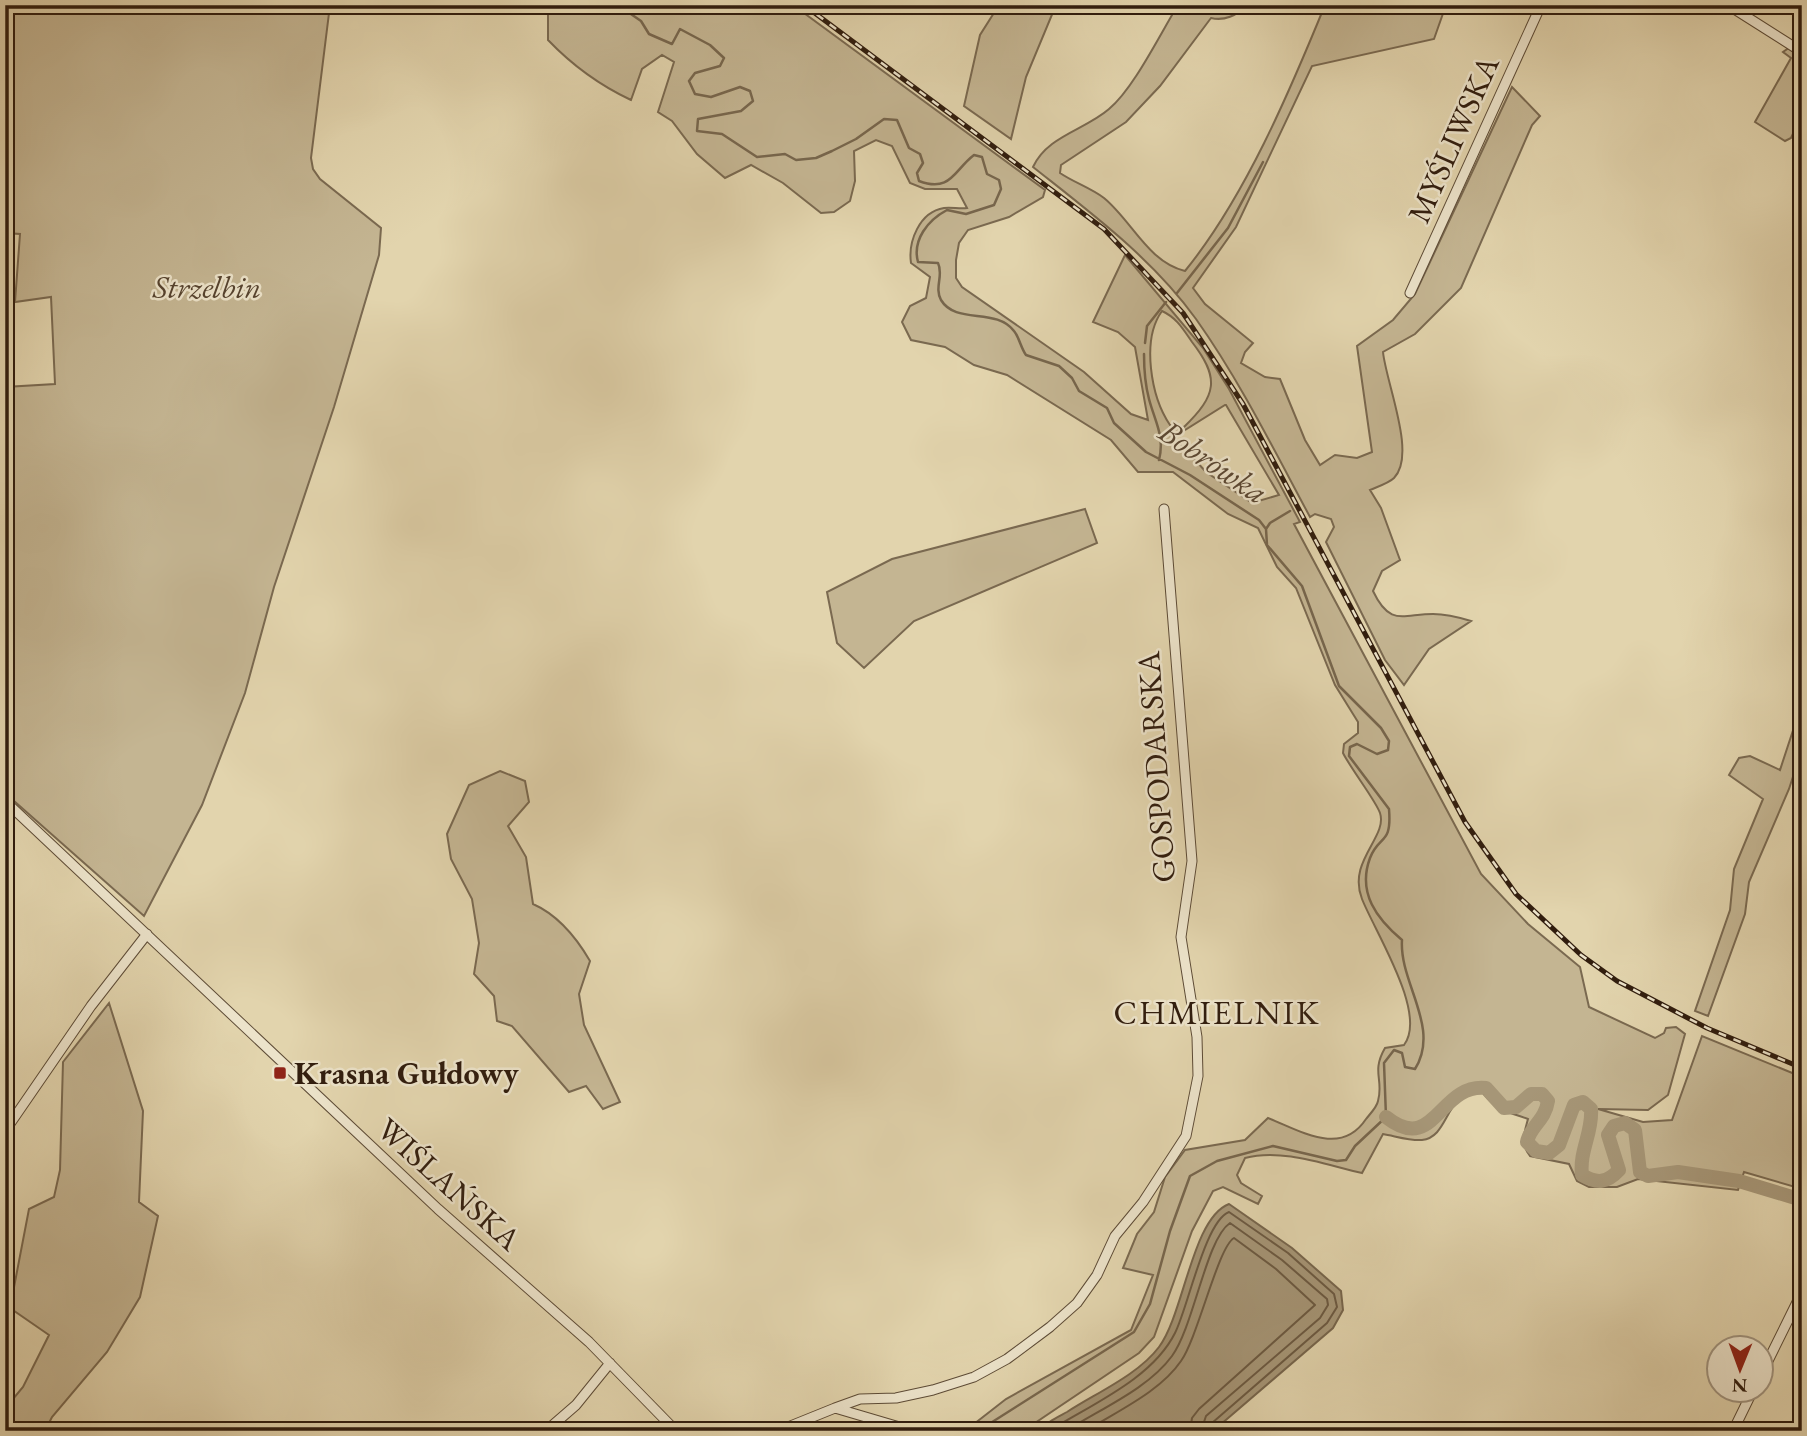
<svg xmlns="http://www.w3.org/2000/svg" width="1807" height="1436" viewBox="0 0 1807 1436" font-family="'EB Garamond',serif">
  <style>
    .green { fill: #c4b592; stroke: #7a6950; stroke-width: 2; fill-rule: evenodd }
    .water { fill: #a69677; stroke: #77664d; stroke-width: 2 }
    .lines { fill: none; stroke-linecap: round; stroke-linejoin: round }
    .shore { stroke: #6c5a42; stroke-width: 2 }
    .stream { stroke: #77664d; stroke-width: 2.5 }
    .river { stroke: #a69677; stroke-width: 14 }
    .minor-casing { stroke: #5d4b36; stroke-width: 11 }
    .minor { stroke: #ece3ca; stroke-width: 9 }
    .rail-casing { stroke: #311d0e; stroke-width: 5 }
    .rail { stroke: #ece3ca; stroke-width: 2.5; stroke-dasharray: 8; stroke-linecap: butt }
    .poi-dot { fill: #8f2418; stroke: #ece3ca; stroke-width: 2.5 }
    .labels { text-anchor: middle; stroke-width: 5; stroke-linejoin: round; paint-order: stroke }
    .street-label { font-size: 32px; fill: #311d0e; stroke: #ece3ca }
    .park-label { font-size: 32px; font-style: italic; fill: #56432f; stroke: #ece3ca }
    .poi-label { font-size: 32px; font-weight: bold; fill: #311d0e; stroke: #ece3ca; text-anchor: start }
    .water-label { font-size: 33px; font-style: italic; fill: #5a4733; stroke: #ece3ca }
    .neighbourhood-label { font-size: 33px; letter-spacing: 2px; fill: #311d0e; stroke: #ece3ca }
  </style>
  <rect width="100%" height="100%" fill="#e2d4ad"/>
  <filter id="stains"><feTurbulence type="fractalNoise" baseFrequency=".00286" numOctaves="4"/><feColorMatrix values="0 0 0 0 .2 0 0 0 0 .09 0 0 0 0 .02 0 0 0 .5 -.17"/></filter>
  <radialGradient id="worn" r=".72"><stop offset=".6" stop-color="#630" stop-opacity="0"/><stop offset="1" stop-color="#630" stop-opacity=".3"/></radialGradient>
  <path class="green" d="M6,5h324l-19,153 2,11 7,10 61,49 -2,27 -45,152 -60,180 -29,106 -43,112 -58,111 -139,-123v-406l50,-3 -4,-87 -36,5 5,-68 -15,-1z
    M548,5h245l252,185 -2,7 -34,20 -41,13 -9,13 -3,17v18l6,9 122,85 47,42 17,6 -13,-73 -17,-15 -25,-10 32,-67 78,93 26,41 71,133 -6,2 187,350 47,50 52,43 9,40 66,31 9,-5 2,-5 10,-1 9,7 -17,61 -20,15 -50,-1 45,13 29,-2 30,-84 100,41v112l-58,-17 -6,18 -100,-11 -21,8h-28l-12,-6 -8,-17 -39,-8c-10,-13 -6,-22 -2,-37 -23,-9 -28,-5 -45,-26 -39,-5 -32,44 -61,47 -12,1 -27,-4 -39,-6l-21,39c-36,-8 -80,-25 -117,-15l-8,17 4,8 21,13 -4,8 -35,-17 -10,4 -21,40 -38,106 -15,16 -116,78h-58l41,-32 125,-69 22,-55 -30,-7 14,-34 17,-22 11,-35 20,-27 60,-10 23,-22c33,13 73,39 98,1 4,-5 11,-12 12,-18 6,-21 -7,-29 7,-53l19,-3c24,-31 -29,-113 -42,-146 -15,-38 26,-62 18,-86 -4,-12 -29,-44 -37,-60l1,-9 14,-11v-11l-23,-37 -39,-97 -19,-21 -19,-39 -30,-14 -55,-42h-35l-27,-32 -104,-65 -33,-10 -29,-18 -34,-7 -9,-18 8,-16 16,-8 4,-21 -19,-14c-3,-21 8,-51 33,-55 7,-1 16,1 23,0l-10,-19h-32l-15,-6 -18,-37 -16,-6 -22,11 1,30 -5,20 -16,11 -13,1 -38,-30 -32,-18 -26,13 -28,-24 -25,-33 -14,-9 16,-50 -12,-7 -20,14 -11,31c-32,-15 -59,-35 -83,-60zM1162,311c15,7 21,18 30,31 28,36 25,53 -8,85l-14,-2c-19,-28 -29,-85 -8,-114zM1225,405h1l53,90 -27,8 -46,-31 -32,-35z
    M999,5h57l-30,72 -15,62 -47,-33 16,-71z
    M1178,5h68c-9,11 -22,16 -35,13l-51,68 -34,36 -65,43 -1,8c13,9 31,15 44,25 28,23 44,64 81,73 60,-74 104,-178 140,-266h121l-12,34 -122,27 -76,161 -43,61 12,16 48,39 -8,9 -4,11 24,14 15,2 25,61 15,25 15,-10 22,3 15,-6 -15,-106 36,-26 22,-26 97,-207 28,29 -8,9 -71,163 -46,46 -32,18c3,31 34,103 11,126 -5,5 -17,9 -24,12l11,18 19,52 -18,11 -9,20c17,36 30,23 60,23 14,0 25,3 38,7l-42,28 -25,36 -19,-25 -59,-118 8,-15 -3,-8 -16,-5 -5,3c-36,-67 -70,-136 -114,-198 -44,-61 -105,-106 -163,-152 14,-31 52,-37 76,-58 25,-21 51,-75 69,-104z
    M1790,47l12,8v59l-11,24 -6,3 -30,-19 36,-64 -8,-6z
    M1085,509l12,34 -183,78 -50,47 -27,-25 -10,-51 65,-33z
    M1802,703v46l-13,40 -40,93 -4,32 -37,102 -13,-5 35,-101 4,-41 29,-70 -34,-24 10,-17 11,-2 30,14z
    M500,771l25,10 4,21 -21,24 18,31 7,47c25,11 43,33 57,57l-11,33 5,31 36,77 -17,7 -17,-23 -17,6 -57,-66 -15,-5 -3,-25 -20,-22 5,-31 -7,-44 -21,-40 -4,-25 22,-49z
    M109,1003l34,108 -4,91 19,14 -18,81 -33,55 -55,65 -7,14h-40l3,-26 15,-18 26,-52 -39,-27 19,-99 25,-12 6,-27 3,-108z"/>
  <path class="water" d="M1229,1204l63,44 49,43 2,19 -10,18 -120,103h-172c5,-9 17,-14 26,-19 29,-19 71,-37 92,-65 25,-33 33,-129 70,-143z"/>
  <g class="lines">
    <path class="shore" d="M1049,1431c43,-27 103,-52 126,-98 13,-25 30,-112 54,-121l59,41 46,41 3,13 -10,16 -115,100 -3,8
      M1066,1431c34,-22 82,-42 106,-75 22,-30 34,-117 58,-133l52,37 45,39 1,6 -8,13 -114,98 -5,15
      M1086,1431c31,-20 74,-39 95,-70 17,-24 37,-114 53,-123l42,31 39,36 -116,104 -7,9 -2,13"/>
    <path class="stream" d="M590,5l5,6 33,1 13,9 8,13 23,10 8,-15 30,16 14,13 -4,8 -25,7 -6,8 6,13 16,3 29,-10 10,4 3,10 -12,10 -43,8 -1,12 25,3 35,23 28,-3 11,6 20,-2 16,-7 24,-12 28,-20 13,1 12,28 11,6 3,9 -6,10 2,8c32,12 35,-11 55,-26l8,2 5,17 12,6 2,9 -7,16 -28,9 -19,-4c-19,10 -35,30 -29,52l20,1c6,12 -4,24 3,37 15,25 55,7 73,31 5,6 7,17 12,24l33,11 13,12 7,13 28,17 7,15 32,29 44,23 69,45 7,9 1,16 35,41 37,100 42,42 8,13 -1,9 -11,4 -20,-10 -7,3 -1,9 40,53c3,37 -10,25 -19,49 -13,35 7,61 32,82 -3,43 39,87 13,129l-10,-2 -3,-14 -8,-3 -10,13 2,54 -31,29 -9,14 -9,1 -64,-15 -56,15 -27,15 -20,55 -20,73 -16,28 -156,99
      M5,11l10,-6
      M5,43v20
      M1177,293l51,-65 35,-66
      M1145,343l2,-17 19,-24
      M1144,354c0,16 1,30 5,45 6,23 16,37 10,61
      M1266,529l4,-6 20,-12"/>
    <path class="river" d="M1386,1117c49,39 53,-34 100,-29l18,20 12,-1 15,-13h11l6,7c-3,20 -18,25 -21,41l9,9 13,2 10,-8 15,-40 9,-3 8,7c2,23 -12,42 -9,66 15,9 25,8 37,-5l-11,-35 6,-9 11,-3 10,7 5,42 8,4 30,-4 61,9 63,19"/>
    <g class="minor-casing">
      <path id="minor" d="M1728,5l74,47
        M1410,293l131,-288
        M5,801l433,408 151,133 87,89
        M5,1131l86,-125 56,-72
        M1762,1373l40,-81
        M835,1408l25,-9 36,-1 37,-8 41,-13 33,-18 43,-32 27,-24 20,-28 18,-39 28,-34 43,-66 12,-60 -1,-39 -16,-100 11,-76 -28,-352
        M546,1431l30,-26 34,-42
        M778,1431l57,-23 78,23
        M1733,1431l20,-41"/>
    </g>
    <use href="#minor" class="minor"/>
    <g class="rail-casing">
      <path id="rail" d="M804,5l300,224 79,84 60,91 222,418 51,72 65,61 36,26 90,47 95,40"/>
    </g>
    <use href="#rail" class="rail"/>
  </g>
  <rect class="poi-dot" x="273" y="1066" width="14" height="14" rx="3.5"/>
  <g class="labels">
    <g class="street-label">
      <text transform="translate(1453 139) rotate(-66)" y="11">MYŚLIWSKA</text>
      <text transform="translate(1156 767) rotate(-94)" y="11">GOSPODARSKA</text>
      <text transform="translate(449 1184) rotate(42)" y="11">WIŚLAŃSKA</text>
    </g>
    <g class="park-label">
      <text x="207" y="298">Strzelbin</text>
    </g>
    <g class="poi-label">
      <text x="294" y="1084">Krasna Gułdowy</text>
    </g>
    <g class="water-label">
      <text transform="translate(1214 461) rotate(34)" y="12">Bobrówka</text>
    </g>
    <g class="neighbourhood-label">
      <text x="1217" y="1024">CHMIELNIK</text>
    </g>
  </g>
  <rect width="1807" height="1436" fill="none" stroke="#e2d4ad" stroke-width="28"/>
  <rect x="7" y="7" width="1793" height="1422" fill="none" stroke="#311d0e" stroke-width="3.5"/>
  <rect x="14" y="14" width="1779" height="1408" fill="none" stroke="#311d0e" stroke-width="2"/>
  <g transform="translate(1740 1369) rotate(181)"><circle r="33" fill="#ece3ca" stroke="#a1947f" stroke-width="2"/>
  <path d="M0-5L12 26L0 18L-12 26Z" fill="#8f2418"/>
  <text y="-10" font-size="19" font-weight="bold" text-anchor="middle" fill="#311d0e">N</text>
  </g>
  <rect width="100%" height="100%" filter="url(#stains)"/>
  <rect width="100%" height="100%" fill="url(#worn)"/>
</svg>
